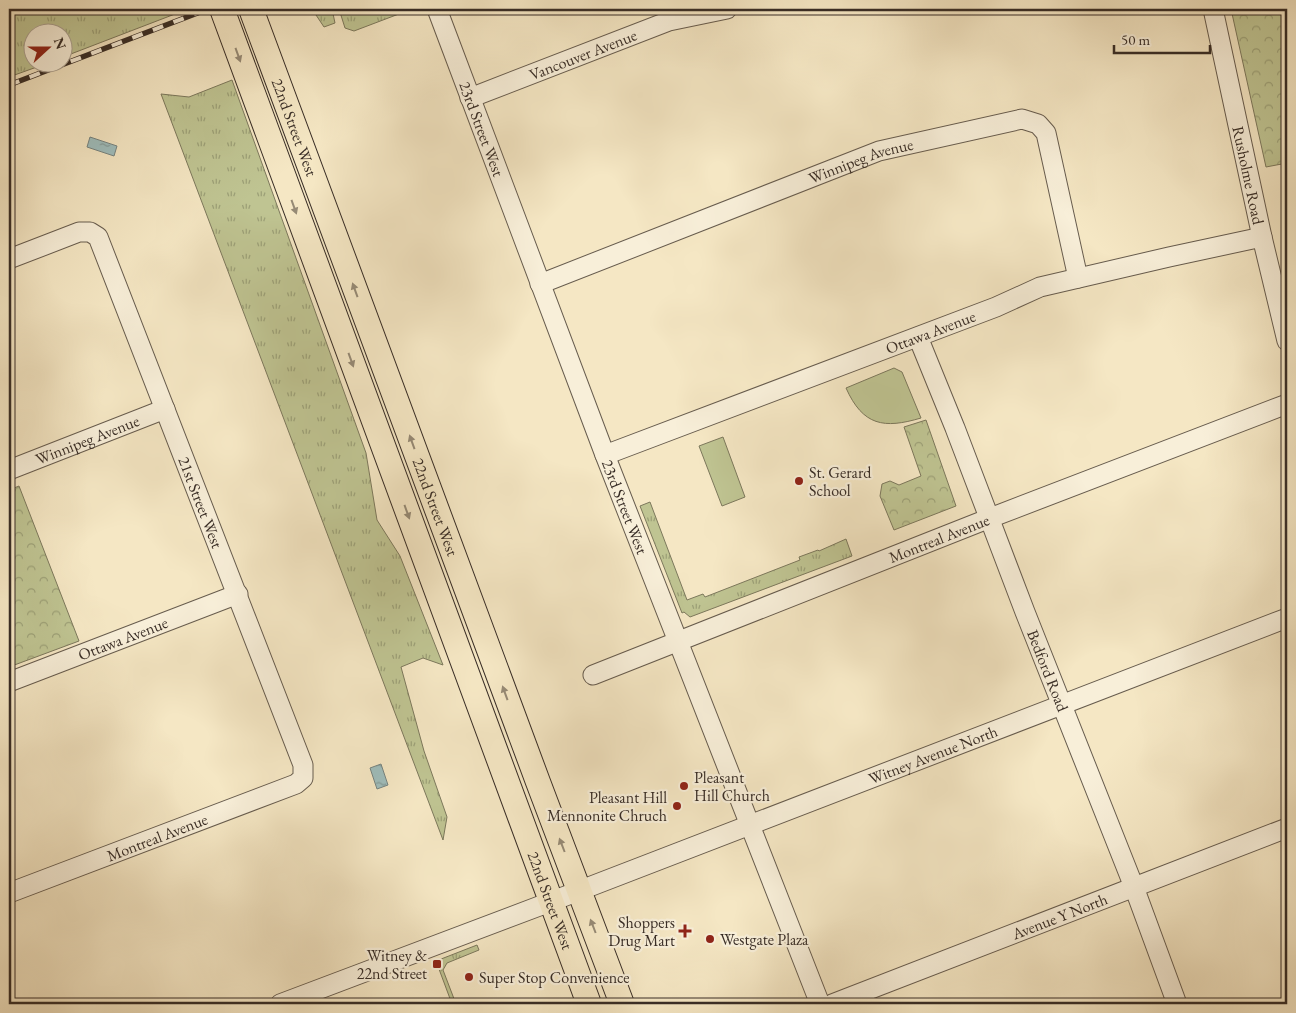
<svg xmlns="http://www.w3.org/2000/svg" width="1296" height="1013" viewBox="0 0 1296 1013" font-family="'EB Garamond',serif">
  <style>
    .grass { fill: url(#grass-tufts); stroke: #7c785c }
    .park { fill: url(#park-crowns); stroke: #7c785c }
    .pitch { fill: #bfc492; stroke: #7c785c }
    .water { fill: url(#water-ripples); stroke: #768481 }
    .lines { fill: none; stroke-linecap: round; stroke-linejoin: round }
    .minor-casing { stroke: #675c4e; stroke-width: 21 }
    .major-casing { stroke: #382d26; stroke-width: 26 }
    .minor { stroke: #f8efd9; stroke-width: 19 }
    .major { stroke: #f5e7c4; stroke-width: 24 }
    .rail-casing { stroke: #382d26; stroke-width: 5.5 }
    .rail { stroke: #f8efd9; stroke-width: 4; stroke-dasharray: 11; stroke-linecap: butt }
    .oneway { fill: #968a75 }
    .poi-dot { fill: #8f2418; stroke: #f8efd9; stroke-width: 2 }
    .labels { text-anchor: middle; stroke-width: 4.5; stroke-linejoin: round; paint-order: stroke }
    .street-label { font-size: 16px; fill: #382d26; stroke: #f8efd9 }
    .poi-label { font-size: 16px; fill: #382d26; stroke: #f8efd9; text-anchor: start }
  </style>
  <defs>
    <pattern id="grass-tufts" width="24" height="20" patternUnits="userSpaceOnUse" patternTransform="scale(1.25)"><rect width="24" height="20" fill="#bfc492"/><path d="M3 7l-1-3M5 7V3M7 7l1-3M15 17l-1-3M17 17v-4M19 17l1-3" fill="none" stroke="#9ca077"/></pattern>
    <pattern id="park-crowns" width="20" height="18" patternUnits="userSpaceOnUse" patternTransform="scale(1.25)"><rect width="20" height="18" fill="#bfc492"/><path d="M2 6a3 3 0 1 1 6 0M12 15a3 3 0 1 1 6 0" fill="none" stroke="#9ca077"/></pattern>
    <pattern id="water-ripples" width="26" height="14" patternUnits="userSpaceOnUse" patternTransform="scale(1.25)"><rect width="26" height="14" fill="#9fbebd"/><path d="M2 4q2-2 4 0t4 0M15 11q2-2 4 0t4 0" fill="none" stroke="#839b99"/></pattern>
  </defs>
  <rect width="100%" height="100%" fill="#f5e7c4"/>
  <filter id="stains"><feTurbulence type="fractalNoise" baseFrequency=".004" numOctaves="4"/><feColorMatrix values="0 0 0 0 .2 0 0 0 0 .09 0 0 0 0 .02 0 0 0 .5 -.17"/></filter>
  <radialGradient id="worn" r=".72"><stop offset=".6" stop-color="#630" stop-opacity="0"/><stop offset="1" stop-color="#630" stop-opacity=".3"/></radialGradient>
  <path class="grass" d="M42,9h146l-125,48 -1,-25h-30v30l16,1 -39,14v-67l10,2z
    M312,9h20l3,14 -11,4z
    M339,9h73l-58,22 -9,-3z
    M232,80l134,373 11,67 23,36 43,109 -20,-7 -22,9 23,84 23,66 -4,23 -282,-746 28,3z
    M650,502l37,98 16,-6 2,3 95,-37 -1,-3 19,-7 1,1 27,-12 6,17 -162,61 -6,-5 -2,1 -42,-107z
    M477,945l2,5 -32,13 -4,7 13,34h-4l-16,-43z"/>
  <path class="park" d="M1231,9h56v154l-21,4z
    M926,420l30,86 -62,24 -14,-34 2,-12 8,-3 9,4 22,-9 -17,-49z
    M19,486l60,155 -70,26v-177z"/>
  <path class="pitch" d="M894,368l8,4 19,46c-37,11 -58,8 -75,-30z
    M723,437l22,60 -23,9 -23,-60z"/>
  <path class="water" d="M90,137l27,9 -3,10 -27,-9z
    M381,764l7,21 -11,4 -7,-21z"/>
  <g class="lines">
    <g class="minor-casing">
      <g id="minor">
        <path id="s1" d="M437,9l168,446 215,549"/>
        <path id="s2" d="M1213,9l49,228 25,104"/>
        <path id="s3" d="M470,98l199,-77 58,-12"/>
        <path id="s4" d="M9,259l70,-27h11l8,5 205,528v13l-7,6 -287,109"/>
        <path id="s5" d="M540,284l339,-133 143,-32 16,5 8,9 32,145"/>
        <path id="s6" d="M918,337l37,91 70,184 109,275 43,117"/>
        <path id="s7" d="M605,455l391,-148 44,-20 129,-30 93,-20"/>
        <path id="s8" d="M9,470l156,-61"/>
        <path id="s9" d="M593,675l397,-157 297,-114"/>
        <path id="s10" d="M9,682l229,-88"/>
        <path id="s11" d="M280,1004l270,-102 737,-284"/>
        <path id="s12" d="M832,1004l455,-176"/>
      </g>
    </g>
    <g class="major-casing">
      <g id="major">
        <path id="s13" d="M222,9l367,995"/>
        <path id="s14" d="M251,9l287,773 84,222"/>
      </g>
    </g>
    <use href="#minor" class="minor"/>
    <use href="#major" class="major"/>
    <g class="rail-casing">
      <path id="rail" d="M9,85l199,-76"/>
    </g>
    <use href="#rail" class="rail"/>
  </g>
  <defs><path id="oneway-solid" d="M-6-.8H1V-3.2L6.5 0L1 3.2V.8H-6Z" transform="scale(1.25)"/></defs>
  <g class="oneway">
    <use href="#oneway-solid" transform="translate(238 55) rotate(70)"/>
    <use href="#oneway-solid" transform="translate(294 207) rotate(70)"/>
    <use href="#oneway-solid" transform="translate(355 290) rotate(-110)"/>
    <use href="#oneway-solid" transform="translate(351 360) rotate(70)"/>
    <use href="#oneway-solid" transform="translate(412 442) rotate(-110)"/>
    <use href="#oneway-solid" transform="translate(407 512) rotate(70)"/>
    <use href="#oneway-solid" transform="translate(505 693) rotate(-110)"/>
    <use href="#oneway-solid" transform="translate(562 845) rotate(-111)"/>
    <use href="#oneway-solid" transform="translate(593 926) rotate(-111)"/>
  </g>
  <g class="poi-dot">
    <circle cx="799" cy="481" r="5"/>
    <circle cx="684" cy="786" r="5"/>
    <circle cx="677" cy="806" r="5"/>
    <path d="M682.5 923.5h5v5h5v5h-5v5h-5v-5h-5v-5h5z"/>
    <circle cx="710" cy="939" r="5"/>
    <rect x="432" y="959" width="10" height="10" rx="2.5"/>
    <circle cx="469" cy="977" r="5"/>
  </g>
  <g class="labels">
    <g class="street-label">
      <text dy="6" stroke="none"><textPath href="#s3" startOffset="121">Vancouver Avenue</textPath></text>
      <text dy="6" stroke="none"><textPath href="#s14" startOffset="126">22nd Street West</textPath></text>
      <text dy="6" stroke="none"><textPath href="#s1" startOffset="128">23rd Street West</textPath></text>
      <text dy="6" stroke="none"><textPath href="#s5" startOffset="344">Winnipeg Avenue</textPath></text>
      <text dy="6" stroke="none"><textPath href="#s2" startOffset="170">Rusholme Road</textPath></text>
      <text dy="6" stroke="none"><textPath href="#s7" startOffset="348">Ottawa Avenue</textPath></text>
      <text dy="6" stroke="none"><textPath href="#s8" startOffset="84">Winnipeg Avenue</textPath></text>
      <text dy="6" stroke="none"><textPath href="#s4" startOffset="380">21st Street West</textPath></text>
      <text dy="6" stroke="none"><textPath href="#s14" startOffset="531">22nd Street West</textPath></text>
      <text dy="6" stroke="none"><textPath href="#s1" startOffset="532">23rd Street West</textPath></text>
      <text dy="6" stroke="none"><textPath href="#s9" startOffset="372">Montreal Avenue</textPath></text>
      <text dy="6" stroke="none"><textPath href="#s10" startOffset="122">Ottawa Avenue</textPath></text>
      <text dy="6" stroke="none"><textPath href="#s6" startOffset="358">Bedford Road</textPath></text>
      <text dy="6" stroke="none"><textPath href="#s11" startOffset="699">Witney Avenue North</textPath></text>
      <text transform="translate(157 837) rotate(-21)" y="6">Montreal Avenue</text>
      <text dy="6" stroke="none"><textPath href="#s13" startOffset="950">22nd Street West</textPath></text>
      <text dy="6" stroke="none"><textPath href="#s12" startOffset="244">Avenue Y North</textPath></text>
    </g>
    <g class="poi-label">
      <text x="809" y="478">St. Gerard<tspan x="809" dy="18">School</tspan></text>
      <text x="694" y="783">Pleasant<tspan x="694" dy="18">Hill Church</tspan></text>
      <text x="667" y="803" text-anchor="end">Pleasant Hill<tspan x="667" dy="18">Mennonite Chruch</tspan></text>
      <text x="675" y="928" text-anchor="end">Shoppers<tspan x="675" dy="18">Drug Mart</tspan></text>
      <text x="720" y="945">Westgate Plaza</text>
      <text x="427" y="961" text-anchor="end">Witney &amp;<tspan x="427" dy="18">22nd Street</tspan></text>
      <text x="479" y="983">Super Stop Convenience</text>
    </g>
  </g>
  <rect width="1296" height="1013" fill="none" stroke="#f5e7c4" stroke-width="30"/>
  <rect x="10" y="10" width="1276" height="993" fill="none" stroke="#382d26" stroke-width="2.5"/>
  <rect x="15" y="15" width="1266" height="983" fill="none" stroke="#382d26"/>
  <g transform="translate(48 48) rotate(69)"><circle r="24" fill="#f8efd9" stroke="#aba191"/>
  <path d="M0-4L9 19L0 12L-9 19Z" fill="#8f2418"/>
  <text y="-8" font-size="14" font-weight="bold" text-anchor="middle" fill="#382d26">N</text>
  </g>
  <path d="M1114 45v8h96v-8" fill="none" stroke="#382d26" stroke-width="2.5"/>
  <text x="1121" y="45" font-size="15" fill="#382d26" stroke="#f8efd9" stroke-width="4" paint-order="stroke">50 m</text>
  <rect width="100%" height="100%" filter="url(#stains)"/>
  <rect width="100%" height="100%" fill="url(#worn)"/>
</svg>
